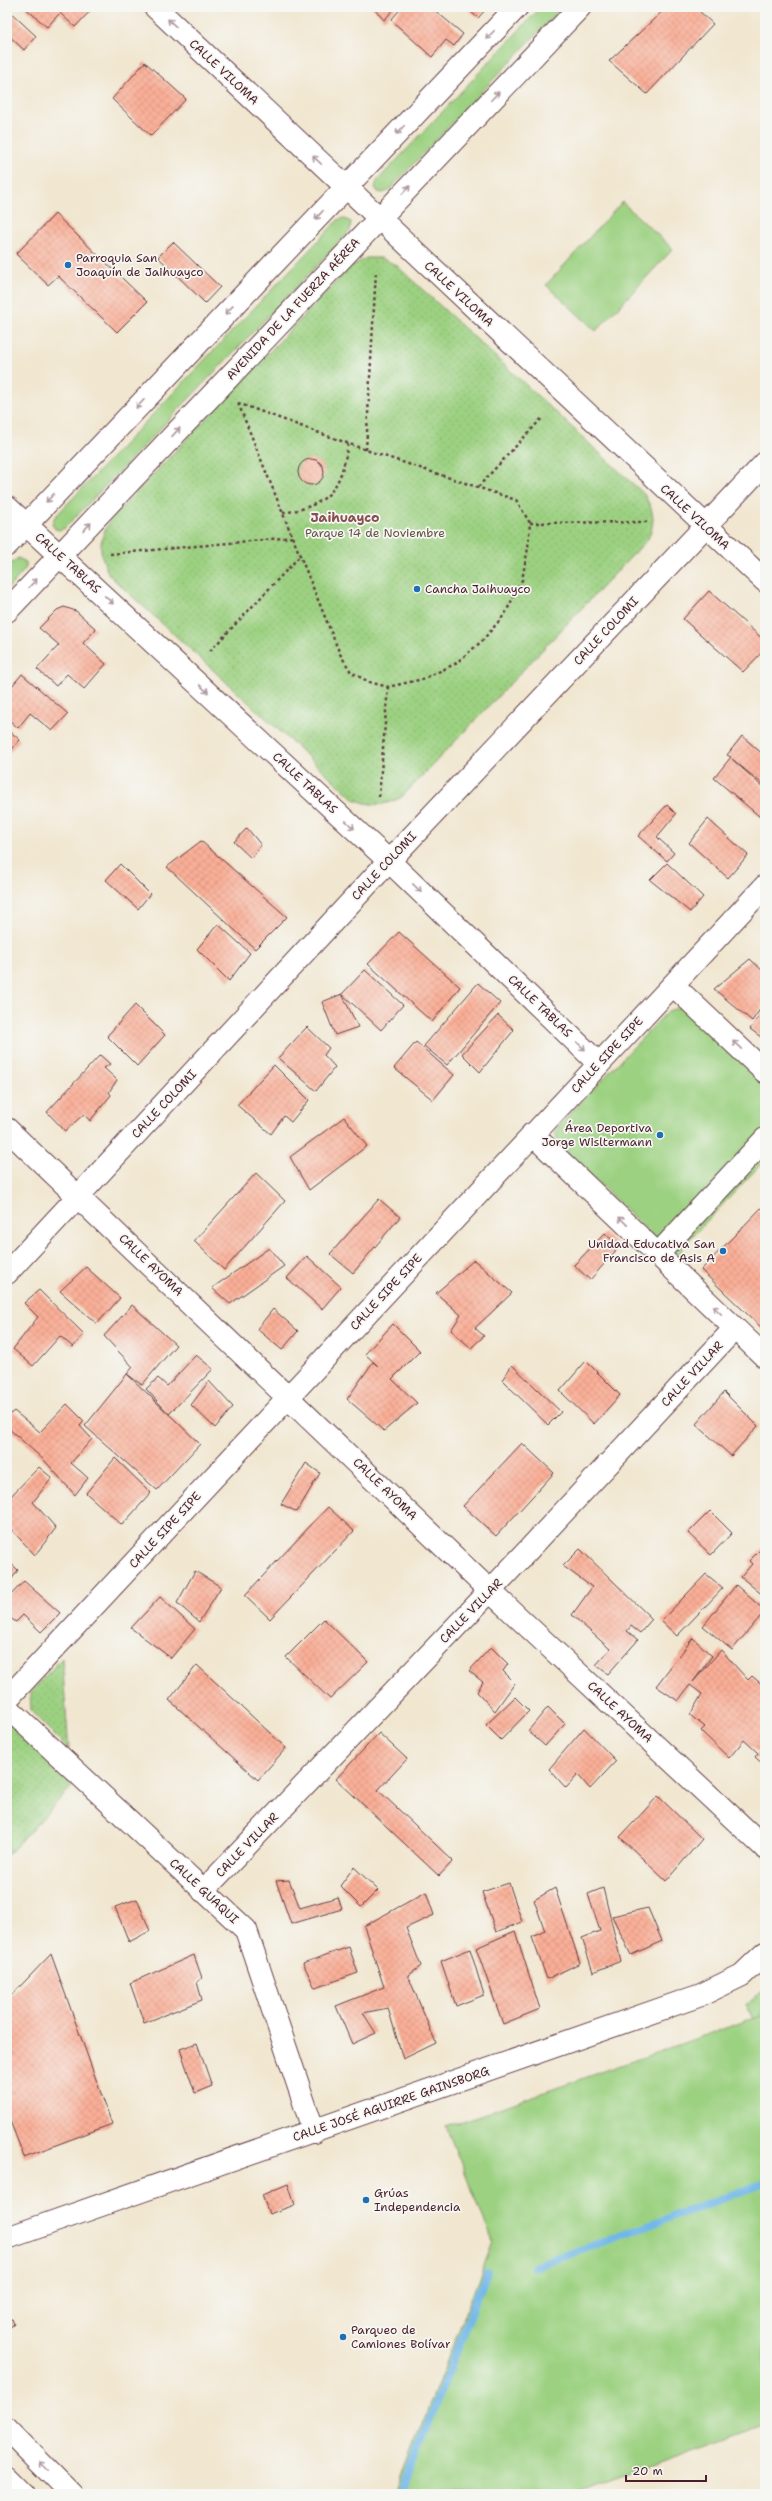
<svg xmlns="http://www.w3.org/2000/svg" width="772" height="2501" viewBox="0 0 772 2501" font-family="'Shantell Sans',sans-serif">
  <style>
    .grass { fill: #9cd181; stroke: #737856 }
    .park { fill: url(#park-dots); stroke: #737856 }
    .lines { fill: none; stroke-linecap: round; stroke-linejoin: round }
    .stream { stroke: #71b7e8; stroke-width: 8 }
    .building { fill: url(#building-cross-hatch) }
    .minor-casing { stroke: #633d44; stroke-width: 24 }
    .major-casing { stroke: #633d44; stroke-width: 24 }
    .highway-casing { stroke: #633d44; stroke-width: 24 }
    .path { stroke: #633d44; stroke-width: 2.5; stroke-dasharray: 3 3; stroke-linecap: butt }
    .minor { stroke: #fff; stroke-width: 22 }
    .major { stroke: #fff; stroke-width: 22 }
    .highway { stroke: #fff; stroke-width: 22 }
    .oneway { stroke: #ae9aa0 }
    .poi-dot { fill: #1f6fb2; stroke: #f6f6f2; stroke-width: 1.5 }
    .labels { text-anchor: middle; stroke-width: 3.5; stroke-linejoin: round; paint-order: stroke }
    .street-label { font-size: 12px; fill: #4a1f2b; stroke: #f6f6f2 }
    .poi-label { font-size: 12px; fill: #4a1f2b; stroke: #f6f6f2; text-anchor: start }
    .park-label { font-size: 12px; fill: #635445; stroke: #f6f6f2 }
    .neighbourhood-label { font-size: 13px; font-weight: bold; fill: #885151; stroke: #f6f6f2 }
  </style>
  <defs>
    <pattern id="park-dots" width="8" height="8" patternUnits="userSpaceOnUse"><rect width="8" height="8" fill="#9cd181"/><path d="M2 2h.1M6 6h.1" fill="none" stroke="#88b370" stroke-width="1.8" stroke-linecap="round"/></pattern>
    <pattern id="building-cross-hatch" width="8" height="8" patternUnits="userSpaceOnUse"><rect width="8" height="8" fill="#faaf97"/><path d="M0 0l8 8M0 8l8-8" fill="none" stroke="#d89682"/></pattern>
  </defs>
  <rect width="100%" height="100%" fill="#f6f6f2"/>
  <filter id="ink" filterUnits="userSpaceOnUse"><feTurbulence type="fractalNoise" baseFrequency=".025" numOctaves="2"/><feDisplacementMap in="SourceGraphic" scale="8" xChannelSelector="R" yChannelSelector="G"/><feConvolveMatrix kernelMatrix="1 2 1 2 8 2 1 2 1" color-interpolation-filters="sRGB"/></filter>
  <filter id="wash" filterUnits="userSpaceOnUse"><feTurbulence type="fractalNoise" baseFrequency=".012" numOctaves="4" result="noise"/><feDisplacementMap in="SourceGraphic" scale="16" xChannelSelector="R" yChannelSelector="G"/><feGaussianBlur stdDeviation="0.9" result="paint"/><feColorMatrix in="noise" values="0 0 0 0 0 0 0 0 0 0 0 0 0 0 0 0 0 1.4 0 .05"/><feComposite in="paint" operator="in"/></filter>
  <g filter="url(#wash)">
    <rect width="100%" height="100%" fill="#f1e7d1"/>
    <path class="grass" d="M541,7h21l-174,184 -5,2 -5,-1 -3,-5 2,-6z
      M622,202l51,47 -77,82 -50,-46z
      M343,218l8,4 -1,9 -285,297 -5,2 -5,-1 -3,-5 2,-6 284,-298z
      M18,558l8,4v6l-19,22v-23z
      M680,1007l85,77v76l-81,85 -4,10v7l-122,-118 -3,-12 4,-7 109,-114z
      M765,2014v411l-193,69h-177l98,-252 -47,-115z"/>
    <path class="park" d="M366,258h15l15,7 248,229c10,18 12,25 4,45l-246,258c-18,9 -29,10 -48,2l-245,-224c-10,-24 -12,-31 1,-55l240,-253z
      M62,1658l7,92 -38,-39 -1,-18z
      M7,1724h7l61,59 -67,72z
      M765,1989v25l-12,5 -7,-14z"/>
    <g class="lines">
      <path class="stream" d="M534,2267l231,-84
        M401,2494l86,-222"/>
    </g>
    <g id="blocks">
      <path class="building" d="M24,7h70l-19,20 -15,-14 -13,14z
        M372,7h24l-12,13z
        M402,7h29l32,27 -9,12 -8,-6 -14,17 -41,-37z
        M465,7h23l-10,11z
        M667,7h28l18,17 -66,70 -38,-33z
        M7,9l29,27 -12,14 -17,-16z
        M145,62l41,37 -35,37 -39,-37z
        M55,214l92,88 -30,30 -59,-56 -10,9 -32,-31z
        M173,242l47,45 -15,16 -47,-46z
        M298 472a13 13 0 1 1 26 0a13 13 0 1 1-26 0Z
        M709,591l56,50v8l-22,23 -60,-53z
        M64,607l12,4 20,18 -13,14 23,21 -22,25 -17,-15 -11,12 -19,-17 22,-24 -20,-17 18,-18z
        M22,674l46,40 -16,17 -22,-18 -12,15 -11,-10v-26z
        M7,729l13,11 -13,15z
        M742,736l23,20v30l-33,-27 33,30v32l-51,-43 17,-21 -4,-2z
        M667,805l9,9 -19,23 17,16 -7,8 -29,-25z
        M708,819l40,36 -20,23 -39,-35z
        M247,828l14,17 -10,13 -17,-16z
        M201,841l86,76 -32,32 -88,-82z
        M667,863l36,34 -13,15 -40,-32z
        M120,864l30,30 -12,15 -32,-29z
        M218,924l32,29 -21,28 -32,-32z
        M399,932l61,55 -28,35 -64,-58z
        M750,959l15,14v29l-13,19 -38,-32z
        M365,970l38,35 -22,25 -39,-36z
        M478,983l22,20 -53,62 -23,-19z
        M342,994l16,33 -23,8 -13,-33z
        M135,1005l30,30 -28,31 -30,-30z
        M765,1009v31l-15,-11z
        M498,1015l16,15 -34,42 -18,-18z
        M307,1027l22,21 -5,7 11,12 -19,24 -38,-33z
        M416,1042l38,33 -21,25 -39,-32z
        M100,1055l10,9 -6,4 13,12 -8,12 2,3 -21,26 -6,-7 -19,17 -18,-19z
        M274,1065l35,35 -18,22 -7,-6 -13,18 -34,-29z
        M344,1117l23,29 -58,44 -19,-33z
        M256,1173l29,28 -61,69 -30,-29z
        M379,1199l21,18 -47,56 -23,-19z
        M765,1204v127l-64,-61z
        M605,1233l14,14 -29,33 -16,-15z
        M269,1248l15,18 -54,38 -18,-16z
        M307,1256l34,31 -19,22 -35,-31z
        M474,1260l38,33 -37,35 9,8 -13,12 -20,-18 10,-15 -25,-22z
        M86,1267l34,31 -23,26 -37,-33z
        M39,1290l45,44 -11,13 -13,-11 -27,30 -20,-17 25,-32 -14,-14z
        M132,1305l44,40 -34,40 -15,-11 73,70 -43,46 -72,-64 42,-52 6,-7 -29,-31z
        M273,1309l25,22 -16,19 -25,-21z
        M393,1324l27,27 -28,28 25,24 -33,28 -37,-32 26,-37 5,4 -13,-12z
        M196,1355l17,14 -44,45 -23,-25 12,-11 9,8z
        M586,1361l34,34 -26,29 -34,-33z
        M512,1365l49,47 -13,13 -46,-45z
        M209,1381l24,26 -18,21 -24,-23z
        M724,1392l34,34 -27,30 -35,-32z
        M67,1404l17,17 -4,5 12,13 -21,24 17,15 -13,17 -30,-34 -38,-34v-10l7,-6 26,21z
        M522,1443l32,30 -58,63 -33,-30z
        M115,1458l36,35 -29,32 -36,-32z
        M306,1463l14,10 -23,39 -16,-8z
        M39,1467l13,11 -19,24 23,26 -21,27 -28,-30v-25z
        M328,1507l26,24 -84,88 -25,-24z
        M710,1511l22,22 -21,22 -23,-22z
        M765,1545v52l-24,-20 11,-13 -3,-3z
        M580,1549l72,70 -12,14 -9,-7 -4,5 11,9 -30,34 -12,-9 14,-16 -38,-34 20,-28 -29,-21z
        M7,1560l11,10 -11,16z
        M195,1571l26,16 -22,35 -22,-19z
        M706,1574l17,14 -46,48 -16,-15z
        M24,1581l36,32 -19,19 -18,-17 -7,7 -9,-6v-17z
        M736,1585l29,26 -33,39 -29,-24z
        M160,1597l35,32 -24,29 -40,-30z
        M324,1619l44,43 -38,37 -44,-42z
        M693,1638l19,18 -19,26 28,-32 27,30 4,-4 13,11v28l-4,5 4,4v42l-10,-9 3,-4 -14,-13 -15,18 -28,-27 4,-4 -15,-12 12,-21 -12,-9 -12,16 -22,-15z
        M491,1647l17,17 -5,7 12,12 -20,28 -18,-19 6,-10 -14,-11z
        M197,1665l89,83 -28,32 -89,-80z
        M515,1697l14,14 -28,29 -15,-15z
        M548,1707l17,17 -20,22 -17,-15z
        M584,1728l32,33 -26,28 -12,-14 -12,13 -17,-19z
        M379,1733l28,26 -29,31 75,71 -14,15 -103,-97z
        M658,1796l44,43 -36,42 -46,-44z
        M354,1867l24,23 -17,17 -21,-21z
        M289,1880l11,28 38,-11 4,12 -51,15 -15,-43z
        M509,1883l13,39 -26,10 -14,-40z
        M555,1888l25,75 -33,16 -15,-42 13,-6 -11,-31z
        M603,1888l18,73 -28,11 -11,-34 18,-7 -12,-37z
        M426,1892l8,23 -28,13 15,38 -12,9v3l27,65 -33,16 -15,-51 -25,5 13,20 -24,11 -16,-38 48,-19 -20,-61z
        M137,1899l13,32 -21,11 -14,-35z
        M648,1908l14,33 -31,14 -19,-39z
        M515,1931l25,78 -37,15 -27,-76z
        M349,1947l9,26 -43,15 -12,-25z
        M470,1949l14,46 -28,11 -15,-45z
        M51,1954l61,170 -88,33 -17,-44v-113z
        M194,1955l8,23 -5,4 5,18 -58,23 -14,-40z
        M197,2043l15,43 -17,7 -15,-44z
        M288,2184l7,21 -26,9 -7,-19z
        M12,2319l2,5 -7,6v-10z"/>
    </g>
  </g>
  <g filter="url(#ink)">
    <use href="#blocks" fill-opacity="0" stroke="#633d44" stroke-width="1"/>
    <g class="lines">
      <g class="minor-casing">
        <path id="minor" d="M155,7l610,574
          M7,507l382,354 210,203
          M674,986l91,86
          M7,1129l483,462 275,257
          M532,1134l233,223
          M658,1254l107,-115
          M7,1273l382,-412 376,-398
          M7,1699l758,-813
          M7,1707l239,223 68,202
          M203,1891l287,-300 245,-263"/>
      </g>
      <g class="major-casing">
        <path id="major" d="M7,545l510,-538
          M7,611l573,-604"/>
      </g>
      <g class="highway-casing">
        <path id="highway" d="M7,2238l694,-243 41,-20 23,-22
          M7,2429l64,65
          M7,2478l16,16"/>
      </g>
      <path class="path" d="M238,403l128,47 150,50 14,23 -2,25 -6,32 -17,34 -23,27 -27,23 -32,15 -35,8 -19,-5 -18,-10 -11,-18z
        M366,450l10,-179
        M478,487l65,-70
        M283,513c47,-8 58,-24 65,-70
        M530,523l117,-1
        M110,554l184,-17
        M210,651l91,-96
        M379,797l9,-110"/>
      <use href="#minor" class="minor"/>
      <use href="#major" class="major"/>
      <use href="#highway" class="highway"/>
    </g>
    <defs><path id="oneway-shaft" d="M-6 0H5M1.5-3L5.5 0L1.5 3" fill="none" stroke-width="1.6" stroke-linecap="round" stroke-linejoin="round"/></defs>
    <g class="oneway">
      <use href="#oneway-shaft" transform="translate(172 23) rotate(-137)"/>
      <use href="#oneway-shaft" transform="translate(490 35) rotate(134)"/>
      <use href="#oneway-shaft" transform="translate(495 96) rotate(-46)"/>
      <use href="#oneway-shaft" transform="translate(400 130) rotate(134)"/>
      <use href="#oneway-shaft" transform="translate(317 160) rotate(-137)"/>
      <use href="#oneway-shaft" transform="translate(406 190) rotate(-46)"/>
      <use href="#oneway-shaft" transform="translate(319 215) rotate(133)"/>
      <use href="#oneway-shaft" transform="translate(229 310) rotate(133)"/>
      <use href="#oneway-shaft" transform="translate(140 404) rotate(133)"/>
      <use href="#oneway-shaft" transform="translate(176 432) rotate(-47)"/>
      <use href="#oneway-shaft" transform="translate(50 498) rotate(133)"/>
      <use href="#oneway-shaft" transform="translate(87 527) rotate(-47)"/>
      <use href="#oneway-shaft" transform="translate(33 583) rotate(-47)"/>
      <use href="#oneway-shaft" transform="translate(109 600) rotate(43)"/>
      <use href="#oneway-shaft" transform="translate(204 689) rotate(43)"/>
      <use href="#oneway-shaft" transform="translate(350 825) rotate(43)"/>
      <use href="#oneway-shaft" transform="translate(417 888) rotate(44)"/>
      <use href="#oneway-shaft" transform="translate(737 1045) rotate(-137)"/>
      <use href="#oneway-shaft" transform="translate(581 1046) rotate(44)"/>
      <use href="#oneway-shaft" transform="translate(623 1221) rotate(-136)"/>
      <use href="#oneway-shaft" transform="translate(717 1310) rotate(-136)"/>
      <use href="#oneway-shaft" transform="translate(44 2466) rotate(-135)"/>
    </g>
  </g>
  <g class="poi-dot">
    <circle cx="68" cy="265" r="4"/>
    <circle cx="417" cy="589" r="4"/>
    <circle cx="660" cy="1135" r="4"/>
    <circle cx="723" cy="1251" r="4"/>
    <circle cx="366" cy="2200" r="4"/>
    <circle cx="343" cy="2337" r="4"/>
  </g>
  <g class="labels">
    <g class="street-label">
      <text transform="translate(224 72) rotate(43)" y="4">CALLE VILOMA</text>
      <text transform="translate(459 294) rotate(43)" y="4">CALLE VILOMA</text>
      <text transform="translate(293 309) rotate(-47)" y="4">AVENIDA DE LA FUERZA AÉREA</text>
      <text transform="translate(695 517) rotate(43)" y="4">CALLE VILOMA</text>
      <text transform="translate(68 563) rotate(42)" y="4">CALLE TABLAS</text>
      <text transform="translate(606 631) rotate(-47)" y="4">CALLE COLOMI</text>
      <text transform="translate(305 783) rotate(43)" y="4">CALLE TABLAS</text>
      <text transform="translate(384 866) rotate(-47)" y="4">CALLE COLOMI</text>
      <text transform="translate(540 1006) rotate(44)" y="4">CALLE TABLAS</text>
      <text transform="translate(607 1055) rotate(-47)" y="4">CALLE SIPE SIPE</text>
      <text transform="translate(164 1104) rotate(-47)" y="4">CALLE COLOMI</text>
      <text transform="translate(151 1265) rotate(44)" y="4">CALLE AYOMA</text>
      <text transform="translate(386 1292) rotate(-47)" y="4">CALLE SIPE SIPE</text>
      <text transform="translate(692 1374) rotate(-47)" y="4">CALLE VILLAR</text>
      <text transform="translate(385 1489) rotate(44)" y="4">CALLE AYOMA</text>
      <text transform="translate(165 1530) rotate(-47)" y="4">CALLE SIPE SIPE</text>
      <text transform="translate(471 1611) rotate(-46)" y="4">CALLE VILLAR</text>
      <text transform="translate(620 1712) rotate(43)" y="4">CALLE AYOMA</text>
      <text transform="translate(247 1845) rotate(-46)" y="4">CALLE VILLAR</text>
      <text transform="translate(204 1891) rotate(43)" y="4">CALLE GUAQUI</text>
      <text transform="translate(391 2104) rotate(-19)" y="4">CALLE JOSÉ AGUIRRE GAINSBORG</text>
    </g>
    <g class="poi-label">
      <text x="76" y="262">Parroquia San<tspan x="76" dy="14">Joaquín de Jaihuayco</tspan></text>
      <text x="425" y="593">Cancha Jaihuayco</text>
      <text x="652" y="1132" text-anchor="end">Área Deportiva<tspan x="652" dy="14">Jorge Wisltermann</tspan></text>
      <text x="715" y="1248" text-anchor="end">Unidad Educativa San<tspan x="715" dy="14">Francisco de Asis A</tspan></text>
      <text x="374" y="2197">Grúas<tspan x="374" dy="14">Independencia</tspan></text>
      <text x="351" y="2334">Parqueo de<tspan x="351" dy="14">Camiones Bolívar</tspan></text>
    </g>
    <g class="park-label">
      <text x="375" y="537">Parque 14 de Noviembre</text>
    </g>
    <g class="neighbourhood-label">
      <text x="345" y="522">Jaihuayco</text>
    </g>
  </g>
  <rect width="772" height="2501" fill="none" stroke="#f6f6f2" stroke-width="24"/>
  <path d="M626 2475v6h80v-6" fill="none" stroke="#4a1f2b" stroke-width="2"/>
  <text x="632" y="2475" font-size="12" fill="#4a1f2b" stroke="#f6f6f2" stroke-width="3" paint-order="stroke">20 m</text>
</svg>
